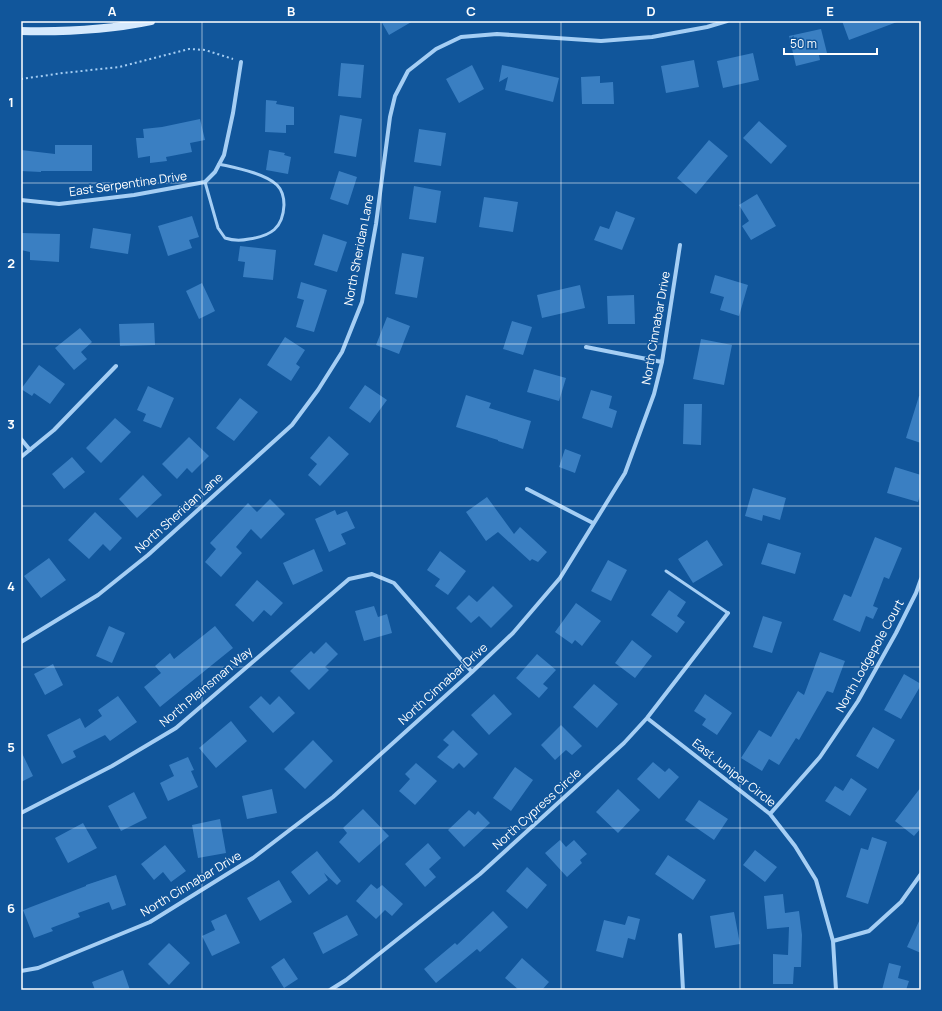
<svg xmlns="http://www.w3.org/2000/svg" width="942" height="1011" viewBox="0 0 942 1011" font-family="Manrope,sans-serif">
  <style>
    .building { fill: #3a7fc2 }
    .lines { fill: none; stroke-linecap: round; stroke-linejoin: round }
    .path { stroke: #a5cef4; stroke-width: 2; stroke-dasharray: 2 3; stroke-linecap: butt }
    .service { stroke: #a5cef4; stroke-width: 3 }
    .minor { stroke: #a5cef4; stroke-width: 4 }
    .secondary { stroke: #d5e9fd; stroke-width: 8 }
    .grid { fill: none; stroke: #fff; stroke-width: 1; stroke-opacity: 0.55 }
    .labels { text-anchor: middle; stroke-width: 3; stroke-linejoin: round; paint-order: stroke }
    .street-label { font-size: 12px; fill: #fff; stroke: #11569b }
    .neatline { fill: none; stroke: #fff; stroke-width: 1.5 }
    .grid-label { font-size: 13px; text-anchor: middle; font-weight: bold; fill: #fff }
  </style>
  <rect width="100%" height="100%" fill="#11569b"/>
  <path class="building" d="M381,21h32l-24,14z
    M842,21h55v1l-48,18z
    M821,29l6,24 -8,2 1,5 -24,6 -7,-30z
    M753,53l6,27 -36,8 -6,-27z
    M694,60l5,27 -33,6 -5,-27z
    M341,63l23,2 -3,33 -23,-2z
    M472,65l12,24 -25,14 -13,-24z
    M502,65l57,13 -6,24 -48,-12 3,-13 -9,5z
    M600,76v7l13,-1 1,22h-32l-1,-27z
    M266,100l11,1 -1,3 18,3v18h-8v8l-21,-1z
    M340,115l22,4 -6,38 -22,-4z
    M200,119l5,21 -15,3 2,9 -26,5 1,4 -17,2v-7l-12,2 -2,-20h8l-1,-9 19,-2z
    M759,121l28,25 -16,18 -28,-26z
    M419,129l27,4 -5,33 -27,-4z
    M709,140l19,16 -32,38 -19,-16z
    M55,145h37v26h-51v1l-20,-1v-21l34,4z
    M269,150l16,3 -1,2 7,2 -3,17 -22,-4z
    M339,171l18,6 -9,28 -18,-6z
    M414,186l27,5 -5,32 -27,-4z
    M757,194l19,32 -25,14 -9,-14 7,-5 -10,-16z
    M484,197l34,5 -5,30 -34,-5z
    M616,211l19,7 -13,32 -28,-10 6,-14 9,3z
    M192,216l7,21 -10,3 3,8 -24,8 -10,-30z
    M93,228l38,6 -3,20 -38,-6z
    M21,233l39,1 -1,28 -29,-2v-8l-9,-2z
    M323,234l24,8 -10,30 -23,-7z
    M240,246l36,4 -3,30 -30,-3 2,-15 -7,-1z
    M402,253l22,4 -7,41 -22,-4z
    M715,275l33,10 -9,31 -19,-6 4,-13 -14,-4z
    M301,282l26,8 -13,42 -18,-5 8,-27 -7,-2z
    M202,283l13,28 -16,8 -13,-28z
    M580,285l5,23 -43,10 -5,-23z
    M634,295l1,29h-27l-1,-28z
    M387,317l23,9 -11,28 -23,-9z
    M512,321l20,6 -9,28 -20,-6z
    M154,323l1,22 -35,1 -1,-22z
    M80,328l12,14 -11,10 6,7 -13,11 -19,-22z
    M285,337l20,13 -9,14 4,3 -9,14 -24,-16z
    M701,339l31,6 -8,40 -31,-6z
    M39,365l26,19 -15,20 -16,-11 -2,3 -11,-7z
    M534,369l32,9 -7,23 -32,-9z
    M365,385l22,15 -17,23 -21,-15z
    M148,386l26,12 -13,30 -18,-7 3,-7 -9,-4z
    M591,390l21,6 -3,12 8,3 -5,17 -30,-10z
    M466,395l25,8 -2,5 42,13 -8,28 -25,-8v-1l-42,-13z
    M919,396h2v47l-15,-5z
    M240,398l18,14 -24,29 -18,-13z
    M684,404h18l-1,41 -18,-1z
    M115,418l16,14 -30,31 -15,-15z
    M329,436l20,18 -29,32 -12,-11 9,-11 -7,-6z
    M189,437l20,19 -17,17 -5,-5 -10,11 -15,-15z
    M565,449l16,6 -6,18 -16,-6z
    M72,457l13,15 -21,17 -12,-15z
    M895,467l26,8v18l-3,9 -31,-9z
    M143,475l19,20 -25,23 -18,-19z
    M753,488l33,10 -6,22 -17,-5 -1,6 -17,-5z
    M487,497l27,37 6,-7 27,25 -9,10 -6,-3 -2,2 -32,-29 -12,9 -20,-29z
    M270,499l15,15 -24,25 -10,-10 -15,18 6,6 -21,24 -16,-15 11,-13 -6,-6 38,-40 9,9z
    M335,510l2,5 10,-4 8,17 -14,6 5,10 -17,8 -14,-33z
    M95,512l27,26 -12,13 -7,-7 -14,15 -21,-19z
    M875,537l27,11 -13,31 -5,-2 -11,29 5,2 -5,11 -7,-3 -6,16 -27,-12 11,-26 7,3z
    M707,540l16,25 -30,18 -15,-24z
    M768,543l33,10 -6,21 -34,-10z
    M314,549l9,22 -30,14 -10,-22z
    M440,551l26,20 -18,24 -13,-9 5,-7 -13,-9z
    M49,558l17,22 -25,18 -17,-22z
    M608,560l19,10 -16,31 -20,-10z
    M257,580l26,23 -12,13 -7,-6 -11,12 -18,-17z
    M493,586l20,20 -22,22 -12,-12 -8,7 -15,-15 13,-13 8,7z
    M669,590l17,12 -9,14 8,6 -8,11 -26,-18z
    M576,603l25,18 -19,25 -7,-6 -3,4 -17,-12z
    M374,606l4,11 9,-3 5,19 -28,8 -9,-30z
    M763,616l19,6 -10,31 -19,-6z
    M109,626l16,7 -13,30 -16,-7z
    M215,626l18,22 -73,59 -16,-20 17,-14 -6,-7 15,-13 4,6z
    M632,640l20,16 -17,22 -20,-15z
    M326,642l12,12 -13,13 4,3 -20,20 -19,-19 21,-20 3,3z
    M820,652l25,9 -12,32 -6,-2 -28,49 -3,-2 -17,27 -10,-6 -7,12 -21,-13 18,-28 12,7 27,-46 6,4z
    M537,654l19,16 -13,14 5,4 -9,10 -23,-20z
    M53,664l10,21 -18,10 -11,-21z
    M904,674l17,10v1l-20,34 -17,-9z
    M594,684l24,20 -21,24 -24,-21z
    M494,694l18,20 -23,21 -18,-20z
    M705,694l27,19 -15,22 -15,-10 4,-6 -12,-8z
    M118,696l19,26 -27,19 -5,-6 -32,16 3,6 -14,7 -15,-29 33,-17 5,10 17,-12 -4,-6z
    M261,696l9,9 9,-9 16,17 -22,20 -24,-26z
    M231,721l16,20 -31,27 -17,-20z
    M561,725l21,21 -10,9 -6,-5 -11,10 -14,-15z
    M873,727l22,13 -17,29 -22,-13z
    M453,730l25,24 -14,14 -5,-5 -6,6 -16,-12 12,-12 -6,-5z
    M313,740l20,21 -28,28 -21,-20z
    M21,751l12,25 -12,6z
    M188,757l6,13 -3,1 7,16 -30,14 -8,-18 14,-7 -5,-11z
    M653,762l12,10 4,-4 10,9 -20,22 -22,-20z
    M416,763l21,18 -22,24 -16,-14 11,-12 -5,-5z
    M515,767l18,13 -22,31 -18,-13z
    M851,778l16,11 -17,27 -25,-15 10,-15 8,5z
    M921,787v41l-7,8 -19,-15z
    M272,789l5,24 -30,6 -5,-23z
    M618,789l22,21 -22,23 -22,-21z
    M134,792l13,26 -26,13 -13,-25z
    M699,800l29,19 -14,21 -29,-20z
    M363,809l26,27 -30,27 -20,-21 8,-9 -4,-5z
    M469,810l6,5 3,-4 12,12 -26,24 -16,-17z
    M220,819l6,34 -28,5 -6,-33z
    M83,823l14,25 -29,15 -13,-25z
    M872,837l15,5 -19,62 -22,-7 15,-49 7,2z
    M560,840l6,7 8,-7 13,14 -7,6 2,3 -15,14 -22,-24z
    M428,843l13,15 -12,11 7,8 -11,10 -20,-23z
    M165,845l21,26 -15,11 -8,-10 -9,8 -13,-16z
    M755,850l22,17 -12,15 -22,-17z
    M317,851l24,30 -4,4 -13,-12 4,7 -19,15 -18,-23z
    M668,855l38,25 -13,20 -38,-26z
    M527,867l20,18 -20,24 -21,-18z
    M116,875l10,30 -14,5 -3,-8 -31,11 2,4 -29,11 2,3 -19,7 -11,-28 63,-24v-1z
    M279,880l13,22 -32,19 -13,-23z
    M371,884l6,5 5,-4 21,19 -11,12 -7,-6 -9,9 -20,-18z
    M783,894l2,19 14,-2 3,24 -1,32h-7l-1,17h-20v-30l15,1 1,-28 -22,2 -3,-33z
    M493,911l15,16 -28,25 -3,-3 -41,34 -12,-14 31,-26 2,2z
    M734,912l6,32 -25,4 -5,-32z
    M226,914l14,29 -28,13 -10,-20 13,-6 -4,-9z
    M347,915l11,20 -35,19 -10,-21z
    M628,916l12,3 -5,21 -7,-2 -5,20 -27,-7 8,-31 21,5z
    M921,917v36l-14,-6z
    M169,943l21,20 -21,22 -21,-21z
    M284,958l14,21 -14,9 -13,-21z
    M522,958l27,24 -7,8h-23l-14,-12z
    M889,963l12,3 -3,12 11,3 -3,9h-24z
    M123,970l7,20h-35l-3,-8z"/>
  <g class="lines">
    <path class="path" d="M21,79l42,-6 56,-6 70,-18 16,1 28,9"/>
    <path class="service" d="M205,182l13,46 7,10c9,3 15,3 24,1 22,-3 34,-11 35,-34 0,-7 -2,-15 -7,-20 -13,-12 -41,-17 -58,-21
      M666,571l62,42"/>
    <path class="minor" d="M21,200l38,4 75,-9 71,-13 10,-10 9,-17 9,-42 8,-51
      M586,347l76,15
      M21,439l9,11
      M21,457l33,-27 62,-64
      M527,489l66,34
      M21,642l77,-47 50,-40 144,-130 26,-35 24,-38 20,-50 14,-78 14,-107 5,-21 13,-25 28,-22 25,-12 36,-3 104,7 51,-4 55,-10 20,-6
      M647,718l123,96 25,32 21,34 17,61 3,49
      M21,813l91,-47 64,-38 173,-149 23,-5 22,9 78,89
      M770,814l50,-57 38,-56 38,-68 20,-40 5,-14
      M680,935l3,55
      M833,941l36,-10 32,-29 20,-28
      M21,971l17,-3 112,-46 103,-64 80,-61 139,-125 41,-39 47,-55 65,-105 29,-79 8,-32 18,-117
      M330,990l16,-10 134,-106 144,-131 23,-25 81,-105"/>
    <path class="secondary" d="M21,31c44,1 87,-1 130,-10"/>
  </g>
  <path class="grid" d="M202,21v969M381,21v969M561,21v969M740,21v969M21,183h900M21,344h900M21,506h900M21,667h900M21,828h900"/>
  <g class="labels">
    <g class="street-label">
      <text transform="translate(128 184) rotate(-8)" y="4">East Serpentine Drive</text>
      <text transform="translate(359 250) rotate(-79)" y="4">North Sheridan Lane</text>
      <text transform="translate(656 328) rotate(-80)" y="4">North Cinnabar Drive</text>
      <text transform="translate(179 513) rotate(-42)" y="4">North Sheridan Lane</text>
      <text transform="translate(870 656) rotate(-61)" y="4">North Lodgepole Court</text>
      <text transform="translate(443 684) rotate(-42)" y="4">North Cinnabar Drive</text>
      <text transform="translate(206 687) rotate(-40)" y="4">North Plainsman Way</text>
      <text transform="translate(734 773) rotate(38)" y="4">East Juniper Circle</text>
      <text transform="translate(537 809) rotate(-42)" y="4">North Cypress Circle</text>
      <text transform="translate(191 884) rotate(-31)" y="4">North Cinnabar Drive</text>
    </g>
  </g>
  <rect width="942" height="1011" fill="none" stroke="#11569b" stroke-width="44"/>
  <path d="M784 48v6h93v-6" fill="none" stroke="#ffffff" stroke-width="2"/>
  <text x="790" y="48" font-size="12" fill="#ffffff" stroke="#11569b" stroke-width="3" paint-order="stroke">50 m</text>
  <rect x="22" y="22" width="898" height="967" class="neatline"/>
  <g class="grid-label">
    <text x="112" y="16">A</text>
    <text x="291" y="16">B</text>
    <text x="471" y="16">C</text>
    <text x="651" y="16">D</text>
    <text x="830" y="16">E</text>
    <text x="11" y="107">1</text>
    <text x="11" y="268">2</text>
    <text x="11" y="429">3</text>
    <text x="11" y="591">4</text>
    <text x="11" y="752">5</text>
    <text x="11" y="913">6</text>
  </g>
</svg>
